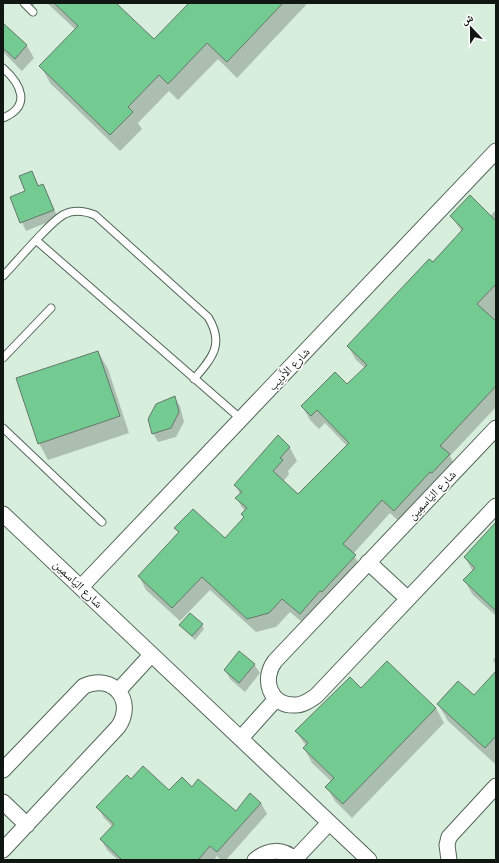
<svg xmlns="http://www.w3.org/2000/svg" width="499" height="863" viewBox="0 0 499 863" font-family="Lato,'Noto Naskh Arabic',sans-serif">
  <style>
    .shadow { fill: #0003 }
    .building { fill: #74cb91; stroke: #64786a }
    .lines { fill: none; stroke-linecap: round; stroke-linejoin: round }
    .service-casing { stroke: #526557; stroke-width: 9 }
    .minor-casing { stroke: #526557; stroke-width: 17 }
    .service { stroke: #fff; stroke-width: 7 }
    .minor { stroke: #fff; stroke-width: 15 }
    .labels { text-anchor: middle; stroke-width: 3; stroke-linejoin: round; paint-order: stroke }
    .street-label { font-size: 12px; fill: #101712; stroke: #fff }
  </style>
  <rect width="100%" height="100%" fill="#d7eedd"/>
  <path class="shadow" d="M28,3h8l-4,4z
    M47,3h68l39,38 37,-38h114l1,2 -69,73 -19,-19 -40,41 -9,-9 -31,32 4,6 -22,22 -70,-68 -9,-17 35,-36z
    M3,24l24,22 7,12 -12,13 -19,-19z
    M32,172l7,14 4,-1 4,8 11,25 -32,13 -15,-33 15,-7z
    M496,210v197l-46,49 7,12 -55,56 -12,-11 -37,41 9,15 -54,58 -18,-15 -14,15 -20,5 -46,-42 -30,31 -34,-31 -7,-14 40,-42 -4,-6 50,12 19,-22 -2,-3 3,-3 -8,-13 3,-5 -5,-9 43,-48 12,11 7,13 -9,10 1,3 -6,8 16,14 48,-50 -22,-23 -6,6 -9,-9 -8,-14 45,-21 18,-17 -9,-8 -8,-14 114,-114 -11,-16h39z
    M98,352l10,17 21,64 -81,27 -9,-17z
    M174,397l6,9 4,16 -8,15 -18,5 -5,-9z
    M496,524v92l-24,-22 -7,-13 8,-9 -8,-15z
    M180,625h22l2,4 -9,11z
    M496,656v9l-3,-5z
    M254,664l6,9 -15,19 -15,-13 -5,-9z
    M496,673v90l-1,1 -47,-43 -10,-17 36,-8z
    M436,708l8,15 -92,95 -17,-17 -8,-14 5,-5 -20,-19 -8,-15 2,-2 -10,-15z
    M131,781l39,10 22,-3 44,24 25,-9 6,11 -41,46h-5l-4,-4 -3,4h-96l-11,-10 -6,-11 12,-12 -9,-9 -6,-11z"/>
  <path class="building" d="M54,3h62l38,36 35,-36h94l-56,59 -20,-19 -39,41 -9,-9 -31,32 5,5 -23,23 -71,-69 39,-40z
    M3,23l24,22 -12,14 -12,-11z
    M32,171l6,15 5,-2 11,26 -34,13 -10,-26 15,-6 -6,-15z
    M470,195l26,26v63l-19,20 19,17v65l-56,60 10,8 -18,19 -2,-1 -36,39 -12,-11 -39,44 13,11 -34,37 -2,-1 -20,23 -18,-15 -13,14 -22,6 -45,-42 -30,31 -34,-32 41,-44 -5,-4 19,-19 32,29 19,-21 -3,-3 6,-6 -12,-10 7,-6 -8,-7 44,-50 12,12 -10,11 3,2 -10,11 25,23 51,-51 -32,-33 -6,6 -10,-10 34,-34 12,12 20,-19 -20,-19 82,-87 4,3 30,-33 -13,-13z
    M98,351l22,65 -82,28 -22,-66z
    M175,396l4,16 -8,16 -19,6 -4,-15 8,-15z
    M496,522v89l-33,-31 12,-12 -11,-11z
    M190,613l13,11 -11,12 -13,-11z
    M239,651l16,13 -16,19 -15,-13z
    M387,661l49,47 -93,96 -18,-17 9,-9 -31,-30 5,-5 -13,-12 55,-54 11,11z
    M496,671v65l-11,12 -48,-44 21,-23 16,14z
    M143,766l26,24 13,-13 10,10 6,-8 38,32 14,-18 11,10 -44,49 -7,-6 -12,14h-76l-22,-21 14,-15 -18,-17 31,-32 4,4z"/>
  <g class="lines">
    <g class="service-casing">
      <path id="service" d="M24,3l9,9
        M3,68c18,16 29,38 0,50
        M37,241l204,178
        M3,276c13,-13 48,-56 62,-62 10,-5 20,-3 30,1l113,102c17,27 4,41 -14,62
        M3,358l48,-50
        M3,428l99,94"/>
    </g>
    <g class="minor-casing">
      <path id="minor" d="M496,428l-221,233c-14,18 -5,46 21,44 7,0 14,-5 20,-9l180,-190
        M3,514l366,346
        M368,562l40,37
        M81,587l415,-436
        M118,691l33,-36
        M241,738l35,-39
        M3,770l81,-84c29,-13 52,15 34,41l-115,123
        M3,802l24,23
        M295,859l34,-36
        M255,860c13,-11 28,-12 40,0
        M449,860l-2,-15 2,-8 47,-51"/>
    </g>
    <use href="#service" class="service"/>
    <use href="#minor" class="minor"/>
  </g>
  <g class="labels">
    <g class="street-label">
      <text transform="translate(289 369) rotate(-46)" y="4">شارع الأَدِيب</text>
      <text transform="translate(432 495) rotate(-46)" y="4">شارع اليَاسمِين</text>
      <text transform="translate(78 584) rotate(44)" y="4">شارع اليَاسمِين</text>
    </g>
  </g>
  <rect width="499" height="863" fill="none" stroke="#101712" stroke-width="8"/>
  <g transform="translate(471 28) rotate(338)" stroke="#ffffff" stroke-width="3" paint-order="stroke">
  <path d="M0-3L7 15L0 10L-7 15Z" fill="#101712"/>
  <text y="-6" font-size="11" font-weight="bold" text-anchor="middle" fill="#101712">ش</text>
  </g>
</svg>
